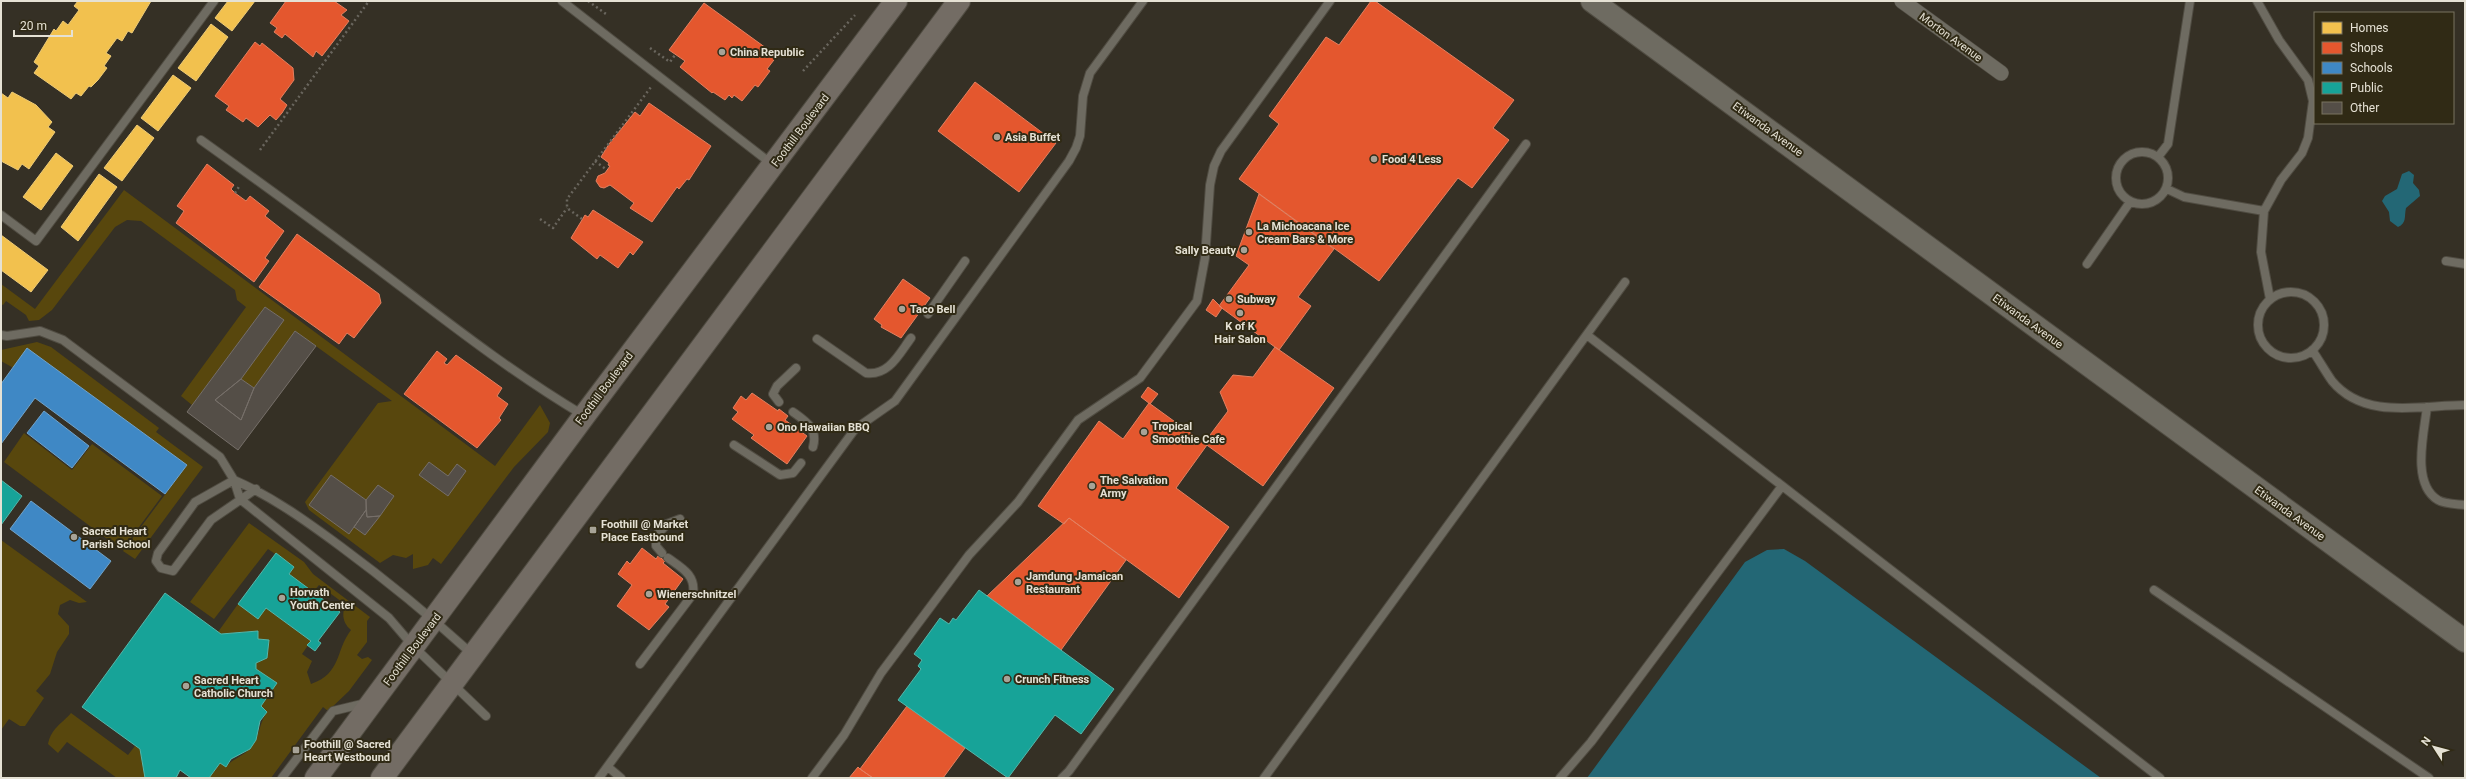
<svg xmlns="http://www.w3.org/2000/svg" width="2466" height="779" viewBox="0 0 2466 779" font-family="Roboto,sans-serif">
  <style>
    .green { fill: #58470d }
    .water { fill: #236775 }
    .homes { fill: #f2c14e; stroke: #eecb76 }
    .shops { fill: #e4572e; stroke: #e48060 }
    .schools { fill: #3f88c5; stroke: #71a3ca }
    .public { fill: #17a398; stroke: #55b6aa }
    .building { fill: #544e47; stroke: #766f69 }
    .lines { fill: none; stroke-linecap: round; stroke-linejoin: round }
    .lane-casing { stroke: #504c42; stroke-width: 10 }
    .street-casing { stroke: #504c42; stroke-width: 16 }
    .secondary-casing { stroke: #504c42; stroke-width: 24 }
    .primary-casing { stroke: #504c42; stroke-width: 24 }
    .path { stroke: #6a665e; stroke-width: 2.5; stroke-dasharray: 2 3; stroke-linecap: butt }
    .lane { stroke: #6e6b61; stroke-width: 8 }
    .street { stroke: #6e6b61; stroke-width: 15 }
    .secondary { stroke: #6e6b61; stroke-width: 22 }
    .primary { stroke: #736c64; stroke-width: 22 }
    .poi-dot { fill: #a7a397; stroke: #302a15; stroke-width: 1.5 }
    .labels { text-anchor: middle; stroke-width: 4; stroke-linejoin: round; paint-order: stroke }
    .street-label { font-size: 11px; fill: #e5e1d4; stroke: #302a15 }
    .poi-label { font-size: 11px; font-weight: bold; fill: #e5e1d4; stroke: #302a15; text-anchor: start }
  </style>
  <rect width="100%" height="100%" fill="#353025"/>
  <path class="green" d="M124,190l371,276 45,-61 10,18 -2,9 -34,35 -73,97 -8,-6 -5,7 -15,4v-15l-7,4 -13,-3 -13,8 -71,-53 -4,-8 73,-99 14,-2 -97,-70 -41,57 -13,-9 42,-59 -18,-13 -73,98 -11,-9 65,-89 -9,-7 -2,-10 -94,-69 -14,-1 -12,7 -63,83 -13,10 -10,1 -3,-6 -20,-14 -3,4 -2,-1v-20l34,25z
    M37,342l14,5 108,81 -3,4 47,35 -68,92 -12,-8 64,-86 -186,-104v-11z
    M24,433l48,37 20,-26 70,52 -40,54 -118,-88z
    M249,523l55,39 9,12 57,43 -3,4v21l-10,13 5,4 6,-2 4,3 -23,31 -21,20 -5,-4 -52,71h-62l11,-15 6,4c7,-9 17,-10 24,-19 10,-11 9,-25 17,-36l-6,-6 16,-23 -21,-14v-6l11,-5 2,-18 -11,-1 -1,-8 -36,3 -3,-2 20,-28 20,14 8,-10 45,33 -9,13 10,7 -5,11 4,12c31,-11 24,-33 40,-54 -8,-6 -10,-17 -5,-25l-27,-20 -6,7 -24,-18 5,-7 -26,-18 -54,70 -24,-17z
    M1,540l86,62 -8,1 -9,-3 -10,5 -2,9 11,12v8l-12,18 -7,22 -14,17 8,7 -19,28h-5l-11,-7 -8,11z
    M71,713l57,42 7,-9 5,3 5,29h-28l-50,-36 -9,11 -10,-9c4,-17 13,-19 23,-31z"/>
  <path class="water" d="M2409,171l5,4 -1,8 6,7 1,6 -14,12c-2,9 1,15 -8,19l-8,-6 -1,-9 -7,-11 3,-5 12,-7 5,-15z
    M1784,549l21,12 296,217h-514l158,-216 22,-12z"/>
  <path class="homes" d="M78,1h73l-19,32 -4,-2 -6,10 -5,-3 -11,15 5,3 -7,10 3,2 -9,12 -7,7 -2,-1 -8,10 -5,-3 -5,6 -37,-26 5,-7 -5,-4 20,-33 2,2 7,-10 5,4 11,-15 -5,-4z
    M228,1h27l-23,30 -17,-13z
    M211,24l17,13 -32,44 -18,-13z
    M173,75l18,13 -33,43 -17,-13z
    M12,92l24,13 16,17 -4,5 7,5 -26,37 -7,-5 -4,6 -17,-9v-68l7,5z
    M137,125l17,13 -32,43 -18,-13z
    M56,153l17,13 -32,44 -18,-13z
    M99,174l18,13 -39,54 -17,-14z
    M1,235l47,35 -17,22 -30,-22z"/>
  <path class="shops" d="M286,1h48l13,9 -6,5 8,6 -27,35 -6,-5 -3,6 -28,-23 -3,4 -8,-6 3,-4 -7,-5z
    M1371,1h4l139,99 -21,28 16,12 -37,48 -14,-10 -79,103 -140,-102 40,-55 -10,-8 57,-79 13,8z
    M704,3l73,53 -10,13 3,2 -12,16 -3,-2 -13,16 -8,-6 -2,3 -3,-3 -4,5 -12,-8 -1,1 -32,-26 5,-6 -16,-11z
    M255,42l5,4 2,-3 31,25 1,12 -14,19 7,6 -5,8 -6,7 -6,-5 -12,12 -12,-9 -3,4 -17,-12 3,-4 -14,-10z
    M975,82l81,61 -37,49 -81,-61z
    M649,103l62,43 -22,34 -2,-1 -8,10 -2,-2 -25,35 -22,-14 4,-5 -24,-18 -6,3 -4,-1 -4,-6 2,-5 7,-3 5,-7 -2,-1 1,-2 -8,-6 8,-13 26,-32 5,4z
    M207,164l27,21 -3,4 4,4 11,8 4,-5 19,15 -4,5 19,15 -19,27 4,3 -15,21 -78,-59 8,-12 -7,-5z
    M1259,194l75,55 -36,48 13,9 -32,44 -60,-44 30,-41 -13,-9z
    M593,210l50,32 -10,13 -3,-3 -12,16 -18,-13 -3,4 -26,-21 14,-23 3,2z
    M297,234l82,60 2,9 -27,35 -7,-5 -8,11 -80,-57z
    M903,279l27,19 -29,40 -20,-11 1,-2 -8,-6z
    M1213,299l9,9 -6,9 -10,-7z
    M1275,347l59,41 -71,98 -59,-43 24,-32 -8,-19 13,-17 20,2z
    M437,351l10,8 -3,4 3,2 9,-10 46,33 -5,8 11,8 -9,14 2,2 -24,28 -73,-54z
    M1148,387l10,7 -8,10 -9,-7z
    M752,393l26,18 1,-2 9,7 -3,4 22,16 -20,28 -36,-26 3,-3 -22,-16 6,-7 -5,-4 8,-12 5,4z
    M1149,403l58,42 -31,43 53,39 -50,71 -110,-80 -5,6 -26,-18 61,-85 24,18z
    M1069,518l57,42 -65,90 -74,-54z
    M642,548l14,11 2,-3 7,5 -2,2 20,16 -18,25 4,3 -20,23 -32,-24 15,-21 -14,-11 9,-13 3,3z
    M907,706l58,42 -22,30h-70l-13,-9z
    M858,767l2,2 13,9h-24z"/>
  <path class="schools" d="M27,348l160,117 -22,29 -130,-96 -34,46v-60z
    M44,411l45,35 -17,22 -45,-35z
    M31,501l80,60 -21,28 -80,-60z"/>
  <path class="public" d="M1,480l21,16 -21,29z
    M276,553l18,14 -5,7 51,38 -22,29 3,2 -6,8 -8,-6 4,-4 -45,-33 -8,11 -20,-15z
    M979,590l135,99 -33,45 -26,-19 -47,63 -110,-78 23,-31 -3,-3 4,-6 -8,-6 26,-36 9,6 4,-6 3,2z
    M165,593l56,41 37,-3v8l11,1 -2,18 -11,5v6l21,14 -16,23 6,6 -7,9 -4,19 -6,9 -19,10 -5,8 -6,-4 -11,15h-18l-11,-8 -4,8h-31l-5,-29 -58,-42z"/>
  <path class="building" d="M265,307l19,13 -43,59 -26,21 26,20 13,-32 41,-57 21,15 -78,104 -51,-38z
    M241,379l13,9 -13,32 -26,-20z
    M429,462l19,14 9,-12 9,7 -18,25 -29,-21z
    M331,475l35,25v10l-17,24 -40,-29z
    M378,485l16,11 -14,20 -13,1 -1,-17z
    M366,510l1,7 13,-1 -15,19 -11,-8z"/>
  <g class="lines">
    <g class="lane-casing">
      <path id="lane" d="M562,1l211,164
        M2257,1l22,39 29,40 5,21 -5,37 -6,15 -21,27 -17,31 -3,41 9,47
        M201,140c67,48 133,96 199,146 59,45 119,91 183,129
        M2116 178a26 26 0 1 1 52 0a26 26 0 1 1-52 0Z
        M2158,157l10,-13 22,-143
        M2167,189l17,8 80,14
        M1,215l35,26 178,-240
        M2446,261l19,3
        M2087,264l43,-62
        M2258 325a33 33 0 1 1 66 0a33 33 0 1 1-66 0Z
        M928,314l37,-53
        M1,335l6,1 33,-5 23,9 157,117 14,23 6,19 149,119 24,28 73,70
        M1587,335l573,443
        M817,339l49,34c23,3 33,-19 45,-35
        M2312,350c7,10 13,21 20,31 33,40 90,24 133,24
        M779,402l-6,-8 4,-8 19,-18
        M2427,407c-3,26 -16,77 11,93 6,4 19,4 27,5
        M793,412c14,10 25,17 20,35
        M734,445l46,30 13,-2 8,-10
        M234,480c39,17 72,41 106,66 46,34 90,70 132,108
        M234,480l-39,22 -37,51 -2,8 5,7 12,3 38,-51 45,-31
        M662,553l-6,-7v-10l11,-12 13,-5
        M2154,590l275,188
        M640,664l53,-70c3,-19 -11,-26 -25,-36
        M608,767l13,11
        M282,778l51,-67 33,-8
        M599,778l256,-349 40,-28 174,-240 7,-13 4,-12 3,-40 7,-23 53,-72
        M812,778l32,-43 37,-62 88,-118 49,-53 60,-82 62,-42 57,-77 8,-43 5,-73 4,-19 7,-15 109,-150
        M1062,778l7,-7 457,-627
        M1264,778l361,-496
        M1560,778l31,-36 191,-256"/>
    </g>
    <g class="street-casing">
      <path id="street" d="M1902,1l99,72"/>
    </g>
    <g class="secondary-casing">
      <path id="secondary" d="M1592,1l873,640"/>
    </g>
    <g class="primary-casing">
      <path id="primary" d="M316,778l268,-362 312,-415
        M382,778l577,-777"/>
    </g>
    <path class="path" d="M588,1l18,13
      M650,48l20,14 5,-7
      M803,71l52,-56
      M260,150l109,-149
      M595,161l12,9
      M235,193l5,-8
      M540,219l13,9 14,-20
      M582,219l-15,-11v-9l84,-112"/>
    <use href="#lane" class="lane"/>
    <use href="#street" class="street"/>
    <use href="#secondary" class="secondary"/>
    <use href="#primary" class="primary"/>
  </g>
  <g class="poi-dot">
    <circle cx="722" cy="52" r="4"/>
    <circle cx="997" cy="137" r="4"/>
    <circle cx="1374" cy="159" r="4"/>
    <circle cx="1249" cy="232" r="4"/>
    <circle cx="1244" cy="250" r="4"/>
    <circle cx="1229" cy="299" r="4"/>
    <circle cx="902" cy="309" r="4"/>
    <circle cx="1240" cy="313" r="4"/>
    <circle cx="769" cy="427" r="4"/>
    <circle cx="1144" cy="432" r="4"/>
    <circle cx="1092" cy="486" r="4"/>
    <rect x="589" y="526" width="8" height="8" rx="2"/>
    <circle cx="74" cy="537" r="4"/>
    <circle cx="1018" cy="582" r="4"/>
    <circle cx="649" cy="594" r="4"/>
    <circle cx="282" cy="598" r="4"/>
    <circle cx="1007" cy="679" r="4"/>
    <circle cx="186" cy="686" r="4"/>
    <rect x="292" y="746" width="8" height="8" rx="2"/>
  </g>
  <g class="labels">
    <g class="street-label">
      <text transform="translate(1951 37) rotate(36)" y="4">Morton Avenue</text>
      <text transform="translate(1768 129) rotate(36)" y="4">Etiwanda Avenue</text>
      <text transform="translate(800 130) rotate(-53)" y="4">Foothill Boulevard</text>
      <text transform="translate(2028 321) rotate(36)" y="4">Etiwanda Avenue</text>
      <text transform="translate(604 388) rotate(-53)" y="4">Foothill Boulevard</text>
      <text transform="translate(2290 513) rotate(36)" y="4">Etiwanda Avenue</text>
      <text transform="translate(412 649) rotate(-53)" y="4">Foothill Boulevard</text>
    </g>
    <g class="poi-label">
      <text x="730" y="56">China Republic</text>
      <text x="1005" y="141">Asia Buffet</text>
      <text x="1382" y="163">Food 4 Less</text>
      <text x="1257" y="230">La Michoacana Ice<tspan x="1257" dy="13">Cream Bars &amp; More</tspan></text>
      <text x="1236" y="254" text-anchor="end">Sally Beauty</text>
      <text x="1237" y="303">Subway</text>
      <text x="910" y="313">Taco Bell</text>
      <text x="1240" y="330" text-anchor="middle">K of K<tspan x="1240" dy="13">Hair Salon</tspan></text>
      <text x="1152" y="430">Tropical<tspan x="1152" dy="13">Smoothie Cafe</tspan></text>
      <text x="777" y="431">Ono Hawaiian BBQ</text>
      <text x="1100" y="484">The Salvation<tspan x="1100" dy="13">Army</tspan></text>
      <text x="601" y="528">Foothill @ Market<tspan x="601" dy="13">Place Eastbound</tspan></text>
      <text x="82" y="535">Sacred Heart<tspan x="82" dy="13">Parish School</tspan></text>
      <text x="1026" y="580">Jamdung Jamaican<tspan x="1026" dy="13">Restaurant</tspan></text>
      <text x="290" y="596">Horvath<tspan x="290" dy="13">Youth Center</tspan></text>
      <text x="657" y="598">Wienerschnitzel</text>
      <text x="1015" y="683">Crunch Fitness</text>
      <text x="194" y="684">Sacred Heart<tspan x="194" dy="13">Catholic Church</tspan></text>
      <text x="304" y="748">Foothill @ Sacred<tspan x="304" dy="13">Heart Westbound</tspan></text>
    </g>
  </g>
  <rect width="2466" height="779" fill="none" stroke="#e5e1d4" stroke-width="4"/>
  <rect x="2314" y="12" width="140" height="112" fill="#302a15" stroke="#787361"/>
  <rect x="2322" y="22" width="20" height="12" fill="#f2c14e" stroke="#787361"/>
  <text x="2350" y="32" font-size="12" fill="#e5e1d4">Homes</text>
  <rect x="2322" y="42" width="20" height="12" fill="#e4572e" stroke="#787361"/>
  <text x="2350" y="52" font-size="12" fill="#e5e1d4">Shops</text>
  <rect x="2322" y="62" width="20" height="12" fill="#3f88c5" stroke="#787361"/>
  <text x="2350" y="72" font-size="12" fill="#e5e1d4">Schools</text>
  <rect x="2322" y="82" width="20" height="12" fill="#17a398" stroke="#787361"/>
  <text x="2350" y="92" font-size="12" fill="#e5e1d4">Public</text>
  <rect x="2322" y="102" width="20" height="12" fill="#544e47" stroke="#787361"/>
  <text x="2350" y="112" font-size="12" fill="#e5e1d4">Other</text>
  <g transform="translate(2434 747) rotate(306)" stroke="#302a15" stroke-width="3" paint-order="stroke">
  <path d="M0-3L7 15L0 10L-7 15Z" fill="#e5e1d4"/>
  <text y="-6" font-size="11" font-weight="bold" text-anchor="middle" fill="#e5e1d4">N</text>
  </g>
  <path d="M14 30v6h58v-6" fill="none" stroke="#e5e1d4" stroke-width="2"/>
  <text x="20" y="30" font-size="12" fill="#e5e1d4" stroke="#302a15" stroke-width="3" paint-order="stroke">20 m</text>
</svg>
